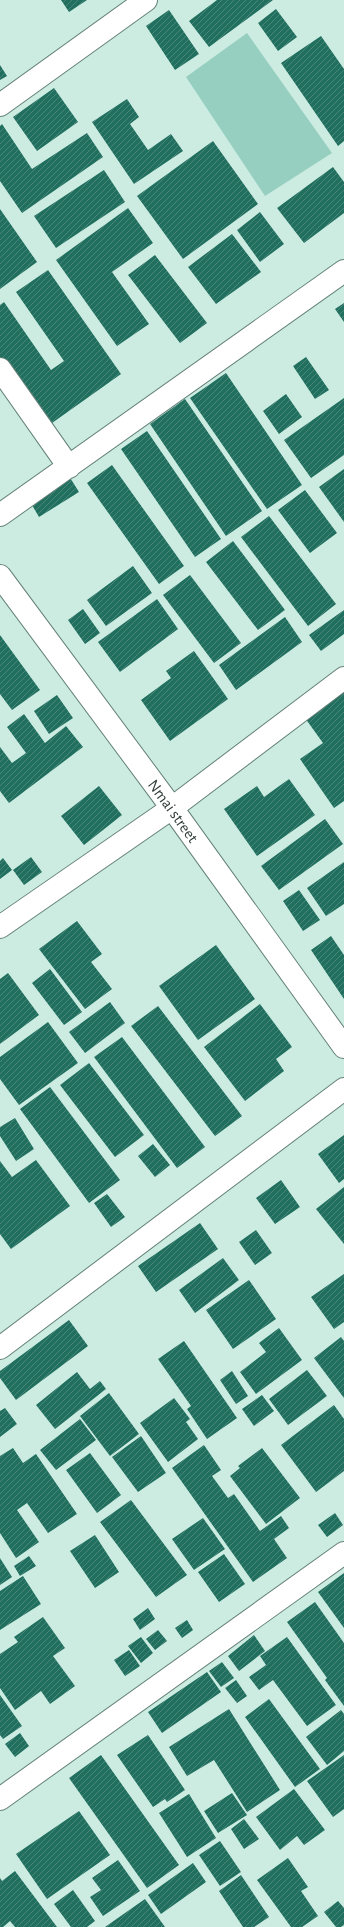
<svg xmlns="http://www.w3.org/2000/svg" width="344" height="1927" viewBox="0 0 344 1927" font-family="'Alegreya Sans',sans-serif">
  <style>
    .grass { fill: #96cfbf }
    .building { fill: url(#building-hatch) }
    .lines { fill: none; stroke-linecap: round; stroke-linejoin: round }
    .minor-casing { stroke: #648179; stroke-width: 24 }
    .tertiary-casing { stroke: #648179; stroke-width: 24 }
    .minor { stroke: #fff; stroke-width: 22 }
    .tertiary { stroke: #fff; stroke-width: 22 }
    .labels { text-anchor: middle; stroke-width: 4; stroke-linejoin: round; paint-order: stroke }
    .street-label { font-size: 16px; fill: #2e3b37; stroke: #ccece2 }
  </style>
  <defs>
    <pattern id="building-hatch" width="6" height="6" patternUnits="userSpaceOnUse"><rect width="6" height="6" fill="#21705f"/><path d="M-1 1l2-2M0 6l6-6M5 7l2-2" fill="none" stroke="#498578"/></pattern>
  </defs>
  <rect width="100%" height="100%" fill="#ccece2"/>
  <path class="grass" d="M247,33l85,120 -67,43 -79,-119z"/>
  <path class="building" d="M61,0h26l-18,12z
    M217,0h56l-64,47 -20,-26z
    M276,9l21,28 -19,14 -20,-28z
    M169,10l30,44 -24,16 -29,-44z
    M321,36l23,33v72l-6,5 -57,-83z
    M0,65l7,11 -7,4z
    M54,88l24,34 -41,29 -24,-34z
    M127,99l12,18 -9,7 18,26 23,-16 12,17 -49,33 -42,-62z
    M2,124l30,45 55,-36 16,24 -81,56 -22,-32v-55z
    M213,141l45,63 -75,55 -46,-63z
    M333,167l11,15v31l-40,30 -27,-35z
    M104,170l21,32 -69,46 -22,-32z
    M128,208l25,35 -41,29 37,52 -32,22 -61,-86z
    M0,209l37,53 -37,27z
    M260,212l24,32 -24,18 -23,-32z
    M232,234l29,38 -45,32 -28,-37z
    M155,255l52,68 -27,20 -52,-68z
    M48,270l73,104 -76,54 -45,-65v-58l4,-3 47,68 13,-9 -48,-69z
    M344,303v19l-9,-13z
    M306,357l23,33 -14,9 -22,-33z
    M226,373l76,112 -35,24 -77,-111z
    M286,394l16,23 -23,17 -16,-23z
    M344,398v57l-33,23 -27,-38z
    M185,399l77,112 -36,25 -76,-112z
    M147,431l74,108 -26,18 -74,-108z
    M112,465l72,101 -25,18 -72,-101z
    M344,469v53l-25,-35z
    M69,476l10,16 -40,25 -10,-17z
    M305,490l32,43 -27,20 -32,-43z
    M269,516l67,88 -28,22 -67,-89z
    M233,541l52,69 -27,20 -52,-68z
    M133,566l19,27 -46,33 -19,-26z
    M190,575l51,68 -27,20 -51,-68z
    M157,599l21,30 -58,43 -22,-30z
    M83,609l17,24 -15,11 -17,-24z
    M344,610v24l-23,17 -12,-16z
    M285,617l17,25 -66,48 -17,-25z
    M0,635l40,55 -28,20 -12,-16z
    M194,651l34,48 -58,42 -29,-41 30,-22 -5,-7z
    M344,689v112l-10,7 -34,-49 23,-16 -18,-25z
    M57,695l16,23 -24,16 -15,-23z
    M24,714l21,29 21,-17 17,21 -74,56 -9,-12v-44l12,16 14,-10 -19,-26z
    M289,779l26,36 -58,41 -33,-47 33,-23 7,11z
    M99,786l23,29 -38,30 -23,-29z
    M325,819l18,25 -64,46 -18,-24z
    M31,857l11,15 -18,13 -11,-15z
    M3,858l9,12 -12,9v-18z
    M344,862v42l-18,12 -19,-28z
    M299,890l21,30 -17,11 -20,-30z
    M77,921l25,33 -11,8 21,27 -27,20 -46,-60z
    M331,936l13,19v44l-33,-49z
    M216,945l39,54 -57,41 -39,-54z
    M50,969l32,43 -18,13 -32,-42z
    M8,973l31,42 -39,29v-65z
    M110,1002l15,21 -40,30 -16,-21z
    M260,1004l32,43 -16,12 8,12 -39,30 -41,-54z
    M158,1006l84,110 -27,20 -84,-110z
    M48,1022l30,41 -59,42 -19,-26v-22z
    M122,1037l83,110 -28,21 -83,-111z
    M89,1063l55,72 -29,22 -55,-72z
    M50,1087l70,93 -31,23 -69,-94z
    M15,1118l19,31 -18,12 -16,-25v-9z
    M344,1135v44l-5,4 -21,-29z
    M153,1144l17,21 -15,12 -17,-21z
    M36,1160l34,46 -59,43 -11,-15v-73l12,16z
    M281,1180l19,27 -25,17 -19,-26z
    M344,1187v57l-28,-35z
    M107,1194l18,23 -14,10 -17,-24z
    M200,1223l18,26 -62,43 -18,-26z
    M256,1230l16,23 -17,12 -16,-23z
    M223,1258l16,22 -44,33 -16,-23z
    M344,1274v48l-10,7 -23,-32z
    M249,1280l27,39 -43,30 -27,-39z
    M69,1320l19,26 -72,54 -16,-22v-7z
    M279,1328l23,32 -46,34 -16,-22 26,-20 -7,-9z
    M341,1337l3,4v57l-30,-40z
    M184,1341l53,77 -30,21 -20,-30 4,-3 -33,-47z
    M307,1370l20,26 -39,29 -19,-26z
    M232,1371l16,25 -12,8 -16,-24z
    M77,1372l13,17 10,-8 6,8 -51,40 -19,-24z
    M109,1393l30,41 -29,22 -30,-40z
    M262,1395l12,16 -20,15 -12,-17z
    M174,1398l16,21 -4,3 12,17 -30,23 -28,-39z
    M334,1405l10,14v52l-28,21 -35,-47z
    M5,1408l12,16 -17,13v-26z
    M80,1419l16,21 -40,30 -16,-20z
    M141,1436l25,37 -28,19 -26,-35z
    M204,1445l17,25 -9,6 16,22 6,-4 26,37 21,-15 8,12 -15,11 13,19 -34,24 -81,-114z
    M13,1448l10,15 13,-9 41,60 -29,19 -21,-30 -10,7 22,32 -23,16 -16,-25v-77z
    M262,1448l38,50 -34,26 -36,-48 10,-8 -2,-2z
    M90,1453l31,42 -24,18 -31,-43z
    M131,1500l56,75 -31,22 -56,-75z
    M335,1513l8,12 -16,12 -9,-12z
    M203,1518l22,31 -31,21 -22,-31z
    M95,1535l24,37 -24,16 -25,-37z
    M224,1554l21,30 -26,18 -21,-30z
    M29,1556l7,10 -16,10 -6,-10z
    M0,1558l12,19 -12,8z
    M344,1573v55l-26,-36z
    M23,1576l18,28 -41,26v-39z
    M315,1602l29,41v63l-19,-26 2,-2 -40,-56z
    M148,1608l7,11 -15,11 -7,-11z
    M43,1617l22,31 -12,8 22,30 -25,18 -9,-13 -26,19 -15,-22v-34l18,-12 -4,-5z
    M187,1620l6,10 -11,8 -7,-10z
    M158,1630l9,11 -12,9 -9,-11z
    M254,1635l11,16 -26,20 -11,-15z
    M141,1637l12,16 -12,10 -13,-17z
    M287,1637l49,68 -29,21 -34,-46 -14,10 -10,-13 17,-12 -6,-9z
    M129,1650l11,16 -15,10 -11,-16z
    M222,1662l12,16 -13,9 -12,-16z
    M207,1672l14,20 -59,41 -14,-21z
    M236,1680l11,16 -10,7 -12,-15z
    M0,1695l22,31 -19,13 -3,-4z
    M269,1699l51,70 -25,18 -50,-70z
    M229,1709l51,81 -33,22 -33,-52 -27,16 -18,-29z
    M341,1710l3,4v37l-17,14 -21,-28z
    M20,1733l9,13 -14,11 -10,-13z
    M148,1735l37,55 -18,12 -2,-3 -12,8 -36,-52z
    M101,1755l78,110 -32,23 -78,-110z
    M344,1755v54l-11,8 -26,-36z
    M294,1789l31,41 -21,15 -7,-9 -17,14 -24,-33z
    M232,1793l15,22 -29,18 -14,-22z
    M189,1794l27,44 -29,19 -28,-44z
    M79,1811l31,44 -63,44 -31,-45z
    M244,1819l15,20 -15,10 -13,-20z
    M220,1841l21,31 -21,14 -21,-31z
    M288,1858l20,29 -7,4 17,25 -16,11h-11l-34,-47z
    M118,1860l22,31 -37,25 -13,-19 11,-7 -9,-12z
    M193,1863l13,19 -45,32 -13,-19z
    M15,1871l42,56h-42l-5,-6 -7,6h-3v-49l2,3z
    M241,1875l28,42 -15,10h-11l-24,-36z
    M73,1890l22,31 -8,6h-16l-17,-23z
    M145,1899l20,28h-60z
    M338,1901l6,7v17l-3,2h-5l-12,-15z"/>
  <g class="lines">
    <g class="minor-casing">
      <path id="minor" d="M0,105l146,-105
        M0,369l69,98
        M0,515l344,-244
        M0,927l172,-119 172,-130
        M0,1348l344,-259
        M0,1799l344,-246"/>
    </g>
    <g class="tertiary-casing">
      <g id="tertiary">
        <path id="s1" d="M0,576l172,232 172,239"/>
      </g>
    </g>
    <use href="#minor" class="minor"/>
    <use href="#tertiary" class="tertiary"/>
  </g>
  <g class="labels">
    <g class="street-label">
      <text dy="6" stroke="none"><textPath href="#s1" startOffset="292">Nmai street</textPath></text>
    </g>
  </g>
</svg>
